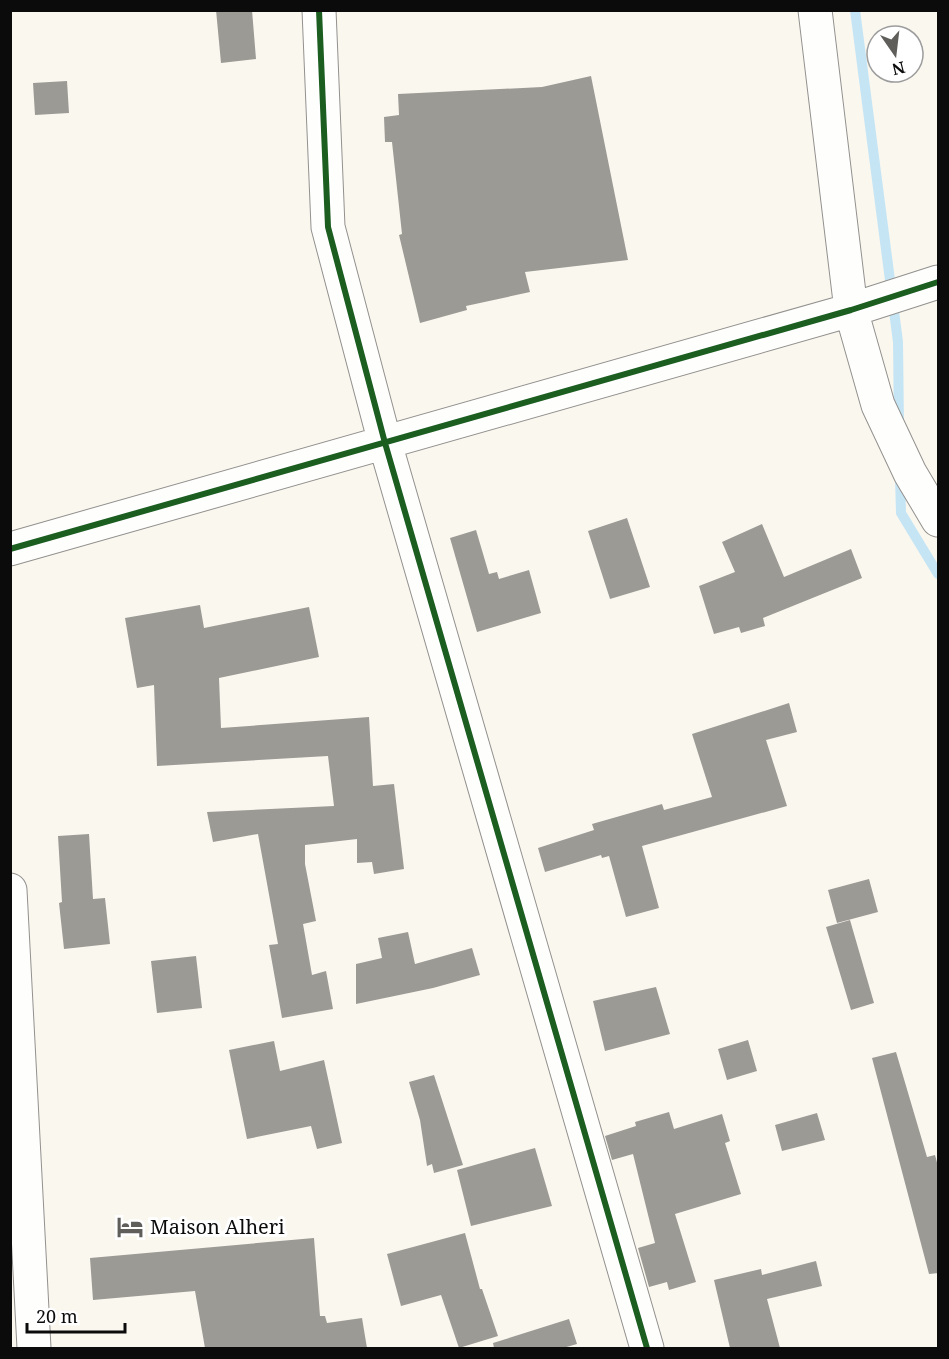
<svg xmlns="http://www.w3.org/2000/svg" width="949" height="1359" viewBox="0 0 949 1359" font-family="'Noto Serif',serif">
  <style>
    .lines { fill: none; stroke-linecap: round; stroke-linejoin: round }
    .stream { stroke: #c5e5f5; stroke-width: 10 }
    .building { fill: #9c9a95 }
    .minor-casing { stroke: #93918e; stroke-width: 35 }
    .minor { stroke: #fefefd; stroke-width: 33 }
    .cycleway-casing { stroke: #fff; stroke-width: 10 }
    .cycleway { stroke: #1b5e20; stroke-width: 6 }
    .labels { text-anchor: middle; stroke-width: 6; stroke-linejoin: round; paint-order: stroke }
    .poi-label { font-size: 20px; fill: #0b0b0b; stroke: #fff; text-anchor: start }
  </style>
  <rect width="100%" height="100%" fill="#faf7ef"/>
  <g class="lines">
    <path class="stream" d="M855,10l43,332 1,83
      M900,477l1,36 37,61"/>
  </g>
  <path class="building" d="M216,10h36l4,49 -35,4z
    M591,76l37,184 -103,12 5,20 -64,14 1,4 -47,13 -21,-88 3,-1 -10,-92h-7l-1,-25 15,-2 -1,-21 144,-7z
    M67,81l2,32 -34,2 -2,-32z
    M627,518l23,69 -40,12 -22,-68z
    M762,524l22,53 67,-28 11,29 -99,40 2,8 -24,7 -2,-6 -25,7 -15,-48 36,-14 -13,-30z
    M476,530l13,44 8,-2 2,7 30,-9 12,43 -64,19 -27,-94z
    M200,605l4,23 105,-21 10,50 -100,21 2,50 148,-11 4,69 21,-2 10,85 -30,5 -2,-12 -15,1v-24l-52,6v19l11,57 -13,3 9,51 14,-4 7,38 -51,9 -13,-73 9,-1 -20,-110 -45,8 -6,-30 127,-6 -6,-50 -171,10 -3,-81 -17,3 -12,-70z
    M789,703l8,29 -31,8 21,66 -145,40 17,62 -33,9 -17,-61 -7,2 -1,-3 -56,17 -7,-24 56,-18 -2,-6 70,-20 2,6 48,-13 -20,-63z
    M89,834l4,65 12,-1 5,46 -46,5 -5,-46 3,-1 -4,-66z
    M869,879l9,33 -41,11 -9,-33z
    M850,920l24,83 -23,7 -25,-83z
    M408,932l7,32 57,-16 8,27 -47,13 -77,16v-40l26,-6 -4,-20z
    M196,956l6,52 -45,5 -6,-52z
    M656,987l14,47 -65,17 -12,-50z
    M748,1040l9,31 -30,9 -9,-31z
    M274,1041l6,30 44,-11 18,83 -25,6 -6,-23 -64,13 -18,-89z
    M896,1052l31,105 8,-2 4,15v103l-10,1 -57,-216z
    M434,1075l29,90 -29,8 -2,-9 -5,2 -7,-46 -11,-38z
    M669,1112l5,17 48,-15 8,27 -5,2 16,51 -66,20 21,68 -27,8 -2,-8 -18,5 -11,-39 17,-5 -22,-89 -21,6 -7,-24 31,-10 -1,-4z
    M817,1113l8,27 -43,11 -7,-26z
    M535,1148l17,58 -81,20 -14,-56z
    M465,1233l15,56h2l16,47 -39,12 -18,-53 -40,11 -14,-52z
    M314,1238l6,78h5l2,7 35,-5 5,30h-162l-10,-57 -102,9 -3,-42z
    M816,1261l6,25 -55,13 13,49h-50l-16,-68 47,-11 1,6z
    M569,1319l8,25 -14,4h-69l-1,-5z"/>
  <g class="lines">
    <g class="minor-casing">
      <path id="minor" d="M319,10l9,217 57,216 262,905
        M815,10l36,300 27,95 32,68 28,47
        M10,549l841,-239 87,-28
        M10,890l24,458"/>
    </g>
    <use href="#minor" class="minor"/>
    <g class="cycleway-casing">
      <path id="cycleway" d="M319,10l9,217 57,216 262,905
        M10,549l841,-239 87,-28"/>
    </g>
    <use href="#cycleway" class="cycleway"/>
  </g>
  <defs>
    <g id="hotel-bare" transform="scale(2.07)"><path d="M-6-4.5h1.5V1H6V5H4.5V3h-9V5H-6ZM-4 0a1.8 1.8 0 1 1 3.6 0ZM.5 0V-2.5h3Q6-2.5 6 0Z" fill="#5f5e5b" stroke="#fff" stroke-width="2.5" paint-order="stroke"/></g>
  </defs>
  <g fill-rule="evenodd">
    <use href="#hotel-bare" x="130" y="1227"/>
  </g>
  <g class="labels">
    <g class="poi-label">
      <text x="150" y="1234">Maison Alheri</text>
    </g>
  </g>
  <rect width="949" height="1359" fill="none" stroke="#0b0b0b" stroke-width="24"/>
  <g transform="translate(895 54) rotate(166)"><circle r="28" fill="#ffffff" stroke="#9d9d9d" stroke-width="1.5"/>
  <path d="M0-4.5L10 22L0 15L-10 22Z" fill="#5f5e5b"/>
  <text y="-9" font-size="16" font-weight="bold" text-anchor="middle" fill="#0b0b0b">N</text>
  </g>
  <path d="M27 1323v9h98v-9" fill="none" stroke="#0b0b0b" stroke-width="3"/>
  <text x="36" y="1323" font-size="18" fill="#0b0b0b" stroke="#ffffff" stroke-width="4.5" paint-order="stroke">20 m</text>
</svg>
